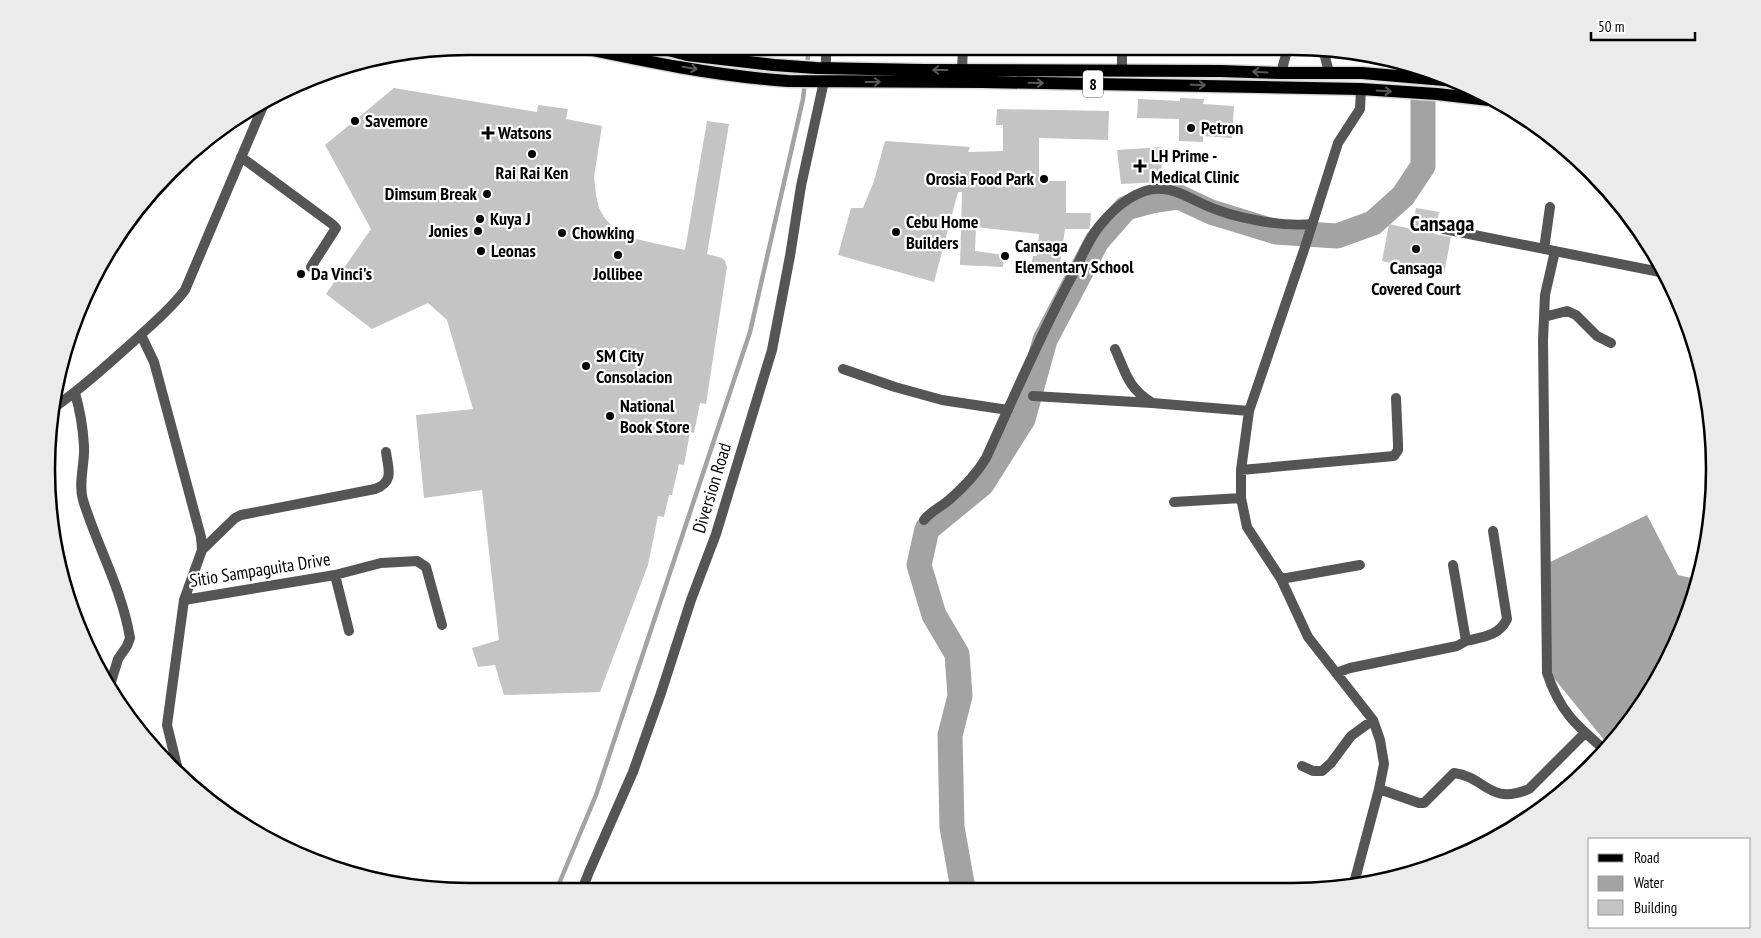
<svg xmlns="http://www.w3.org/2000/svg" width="1761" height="938" viewBox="0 0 1761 938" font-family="'PT Sans Narrow',sans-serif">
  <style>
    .water { fill: #a3a3a3 }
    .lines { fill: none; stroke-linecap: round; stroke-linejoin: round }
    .stream { stroke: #a3a3a3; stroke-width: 4.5 }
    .river { stroke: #a3a3a3; stroke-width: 25 }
    .building { fill: #c4c4c4 }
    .primary-casing { stroke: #dbdbdb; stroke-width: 15 }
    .minor { stroke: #555; stroke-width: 10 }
    .tertiary { stroke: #555; stroke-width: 10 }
    .primary { stroke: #000; stroke-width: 12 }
    .oneway { stroke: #595959 }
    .poi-dot { fill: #000; stroke: #fff; stroke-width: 2 }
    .labels { text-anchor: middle; stroke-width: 4.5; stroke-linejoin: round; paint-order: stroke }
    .shield { fill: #fff; stroke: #4c4c4c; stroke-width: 1 }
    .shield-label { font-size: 16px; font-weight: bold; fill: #000 }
    .poi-label { font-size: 18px; font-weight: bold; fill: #000; stroke: #fff; text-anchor: start }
    .street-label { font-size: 18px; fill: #000; stroke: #fff }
    .district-label { font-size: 22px; font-weight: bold; fill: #000; stroke: #fff }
    .rim { fill: none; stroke: #000; stroke-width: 2.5 }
  </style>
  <rect width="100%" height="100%" fill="#fff"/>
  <path class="water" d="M1647,515l31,60 22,5 -29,76 -60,90h-2l-60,-74 -3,-108z"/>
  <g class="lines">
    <path class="stream" d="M556,891l40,-96 154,-463 53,-233 6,-52"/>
    <path class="river" d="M963,889l-11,-62 -2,-92 10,-39 -3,-42 -23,-39 -15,-50 8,-36 55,-45 41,-65 22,-79 52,-99 29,-33 26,-7 27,-4 32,15 65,20 61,4 36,-13 30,-27 20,-30v-97"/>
  </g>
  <path class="building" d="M394,88l143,24 1,-7 30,4 -2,10 36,7 -8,51 2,18 3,13 5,9 8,9 15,11 58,13 22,-129 22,3 -22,130 15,4 3,3 2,6 -21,137 -6,-1 -6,30 -4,-1 -6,33 -5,-1 -7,31h-3l-5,22 -6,-1 -10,49 -48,127 -96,3 -9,-30 -17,2 -6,-19 27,-8 -17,-150 -58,8 -8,-83 57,-6 -26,-89 -19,-17 -56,26 -46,-35 45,-65 -46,-84z
    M1180,98l24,1 -1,5 31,2 -2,32 -29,-2v6l-24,-1v-22l-42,-1 1,-19 42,2z
    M997,109l112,2 -1,29 -69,-2v43h27v32h25l-1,13 -1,3h-24l-6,42 -28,-4 2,-11h4l2,-22 -63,-7 -1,24 29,4 -1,12 -43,-2 2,-73h-4l-24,90 -96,-27 13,-47h12l11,-27 11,-40 85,6 -2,5 35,-1v-26h-7z
    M1162,147l-1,35 -40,2 -4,-34z
    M1416,208l23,4 -5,22 17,3 -7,37 -62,-13 7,-37 23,5z"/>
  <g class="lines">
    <g class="primary-casing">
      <path id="primary" d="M573,46c71,15 143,30 215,35l195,1 378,7 76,5 61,7
        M653,46l34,9 87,10 42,3 107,2 297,1 61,2h81l94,8"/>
    </g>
    <path class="minor" d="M1122,47v23
      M1323,48l6,25
      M962,70l1,-23
      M1281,73l7,-26
      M241,157l91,67 4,4 -25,39
      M1444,229l221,44
      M1544,249l6,-42
      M1555,251l-10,44 -2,45 4,333c13,39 29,52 59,78
      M1544,317l23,-6 9,4 21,21 14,7
      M141,335l13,27 47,175 1,13 -18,50
      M1115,349c11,24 13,39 36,53
      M843,369l52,18 47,13 66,10
      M75,393c5,17 8,36 9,53 1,18 -6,37 -1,54 14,46 39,89 47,138l-3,8 -9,13 -7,23
      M1033,396l119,7 97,8
      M56,406c28,-19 52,-42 77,-64 18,-17 37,-32 52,-52l78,-184
      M1241,470l153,-14 4,-6v-6l-2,-46
      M1174,502l67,-4
      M924,520c7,-9 17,-13 25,-20 15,-13 27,-25 37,-42 28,-61 54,-123 86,-182 9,-17 17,-39 30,-53 13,-16 38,-37 61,-34 15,1 28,10 42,16 28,13 77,22 107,19
      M202,550l33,-32 6,-3 134,-26c20,-7 13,-21 11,-37
      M335,575l14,56
      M1281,579l79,-14
      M1466,641c17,-4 33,-5 41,-22l-14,-88
      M1336,673l14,-5 107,-22 9,-5 -13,-76
      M1302,766l11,5h9l9,-8 20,-27 22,-16
      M179,774l-12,-49 17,-125 151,-25 46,-12 36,-2 9,6 16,58
      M1379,789l40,14h5l30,-30c32,4 35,33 75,16l56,-56
      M1353,887l26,-98 5,-25 -4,-24 -7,-20 -65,-83 -27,-58 -34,-52 -6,-29v-28l8,-59 55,-161 34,-107 22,-34 1,-20"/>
    <path class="tertiary" d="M826,47v21
      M582,890l7,-18 44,-100 28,-79 30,-93 25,-66 56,-184 18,-94 11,-70 23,-105"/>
    <use href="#primary" class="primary"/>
  </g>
  <defs><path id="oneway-shaft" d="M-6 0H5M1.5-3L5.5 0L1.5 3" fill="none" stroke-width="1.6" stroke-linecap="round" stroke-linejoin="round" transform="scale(1.25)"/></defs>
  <g class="oneway">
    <use href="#oneway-shaft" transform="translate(690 68) rotate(9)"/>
    <use href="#oneway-shaft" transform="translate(940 70) rotate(180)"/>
    <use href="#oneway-shaft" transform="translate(1260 72) rotate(-177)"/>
    <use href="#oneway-shaft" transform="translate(873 82)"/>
    <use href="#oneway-shaft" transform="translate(1036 83) rotate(1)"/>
    <use href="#oneway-shaft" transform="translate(1198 85) rotate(1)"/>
    <use href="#oneway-shaft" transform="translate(1384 91) rotate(4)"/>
  </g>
  <g class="poi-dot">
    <circle cx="355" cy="121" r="5"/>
    <circle cx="1191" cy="128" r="5"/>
    <path d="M485.5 125.5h5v5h5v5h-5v5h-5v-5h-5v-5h5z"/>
    <circle cx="532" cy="154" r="5"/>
    <path d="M1137.5 158.5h5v5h5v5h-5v5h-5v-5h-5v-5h5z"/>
    <circle cx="1044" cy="179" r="5"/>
    <circle cx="487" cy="194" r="5"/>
    <circle cx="480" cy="219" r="5"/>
    <circle cx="478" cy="231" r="5"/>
    <circle cx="896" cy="232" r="5"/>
    <circle cx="562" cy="233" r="5"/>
    <circle cx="1416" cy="249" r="5"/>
    <circle cx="481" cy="251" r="5"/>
    <circle cx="618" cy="255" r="5"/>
    <circle cx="1005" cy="256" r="5"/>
    <circle cx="301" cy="274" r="5"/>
    <circle cx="586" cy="366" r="5"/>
    <circle cx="610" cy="416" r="5"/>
  </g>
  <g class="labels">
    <rect class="shield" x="1083" y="70.5" width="20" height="27" rx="4"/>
    <g class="shield-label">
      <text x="1093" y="90">8</text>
    </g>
    <g class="poi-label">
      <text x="365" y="127">Savemore</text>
      <text x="1201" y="134">Petron</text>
      <text x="498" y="139">Watsons</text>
      <text x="1151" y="162">LH Prime -<tspan x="1151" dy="21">Medical Clinic</tspan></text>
      <text x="532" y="179" text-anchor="middle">Rai Rai Ken</text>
      <text x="1034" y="185" text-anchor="end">Orosia Food Park</text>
      <text x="477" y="200" text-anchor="end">Dimsum Break</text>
      <text x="490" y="225">Kuya J</text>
      <text x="906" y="228">Cebu Home<tspan x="906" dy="21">Builders</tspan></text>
      <text x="468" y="237" text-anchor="end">Jonies</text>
      <text x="572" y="239">Chowking</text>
      <text x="1015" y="252">Cansaga<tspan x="1015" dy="21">Elementary School</tspan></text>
      <text x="491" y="257">Leonas</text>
      <text x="1416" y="274" text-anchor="middle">Cansaga<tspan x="1416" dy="21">Covered Court</tspan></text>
      <text x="311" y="280">Da Vinci's</text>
      <text x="618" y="280" text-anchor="middle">Jollibee</text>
      <text x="596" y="362">SM City<tspan x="596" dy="21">Consolacion</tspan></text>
      <text x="620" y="412">National<tspan x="620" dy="21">Book Store</tspan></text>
    </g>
    <g class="street-label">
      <text transform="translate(712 488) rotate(-73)" y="6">Diversion Road</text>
      <text transform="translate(260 570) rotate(-9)" y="6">Sitio Sampaguita Drive</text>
    </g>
    <g class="district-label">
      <text x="1442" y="231">Cansaga</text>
    </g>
  </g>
  <path d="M0 0H1761V938H0ZM469 55H1292A414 414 0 0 1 1706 469V469A414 414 0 0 1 1292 883H469A414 414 0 0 1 55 469V469A414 414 0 0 1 469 55Z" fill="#ebebeb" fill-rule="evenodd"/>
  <path class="rim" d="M469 55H1292A414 414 0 0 1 1706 469V469A414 414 0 0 1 1292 883H469A414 414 0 0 1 55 469V469A414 414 0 0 1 469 55Z"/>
  <rect x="1588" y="838" width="162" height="90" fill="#ffffff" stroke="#999999"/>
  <rect x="1598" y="854" width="25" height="8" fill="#000000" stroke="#999999"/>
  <text x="1634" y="863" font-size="15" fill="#000000">Road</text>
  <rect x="1598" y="876" width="25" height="15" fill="#a3a3a3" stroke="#999999"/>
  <text x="1634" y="888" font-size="15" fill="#000000">Water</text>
  <rect x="1598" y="900" width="25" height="15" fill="#c4c4c4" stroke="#999999"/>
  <text x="1634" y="913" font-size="15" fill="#000000">Building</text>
  <path d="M1591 32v8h104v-8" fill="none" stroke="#000000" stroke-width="2.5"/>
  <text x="1598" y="32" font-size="15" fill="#000000" stroke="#ffffff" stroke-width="4" paint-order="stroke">50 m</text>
</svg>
